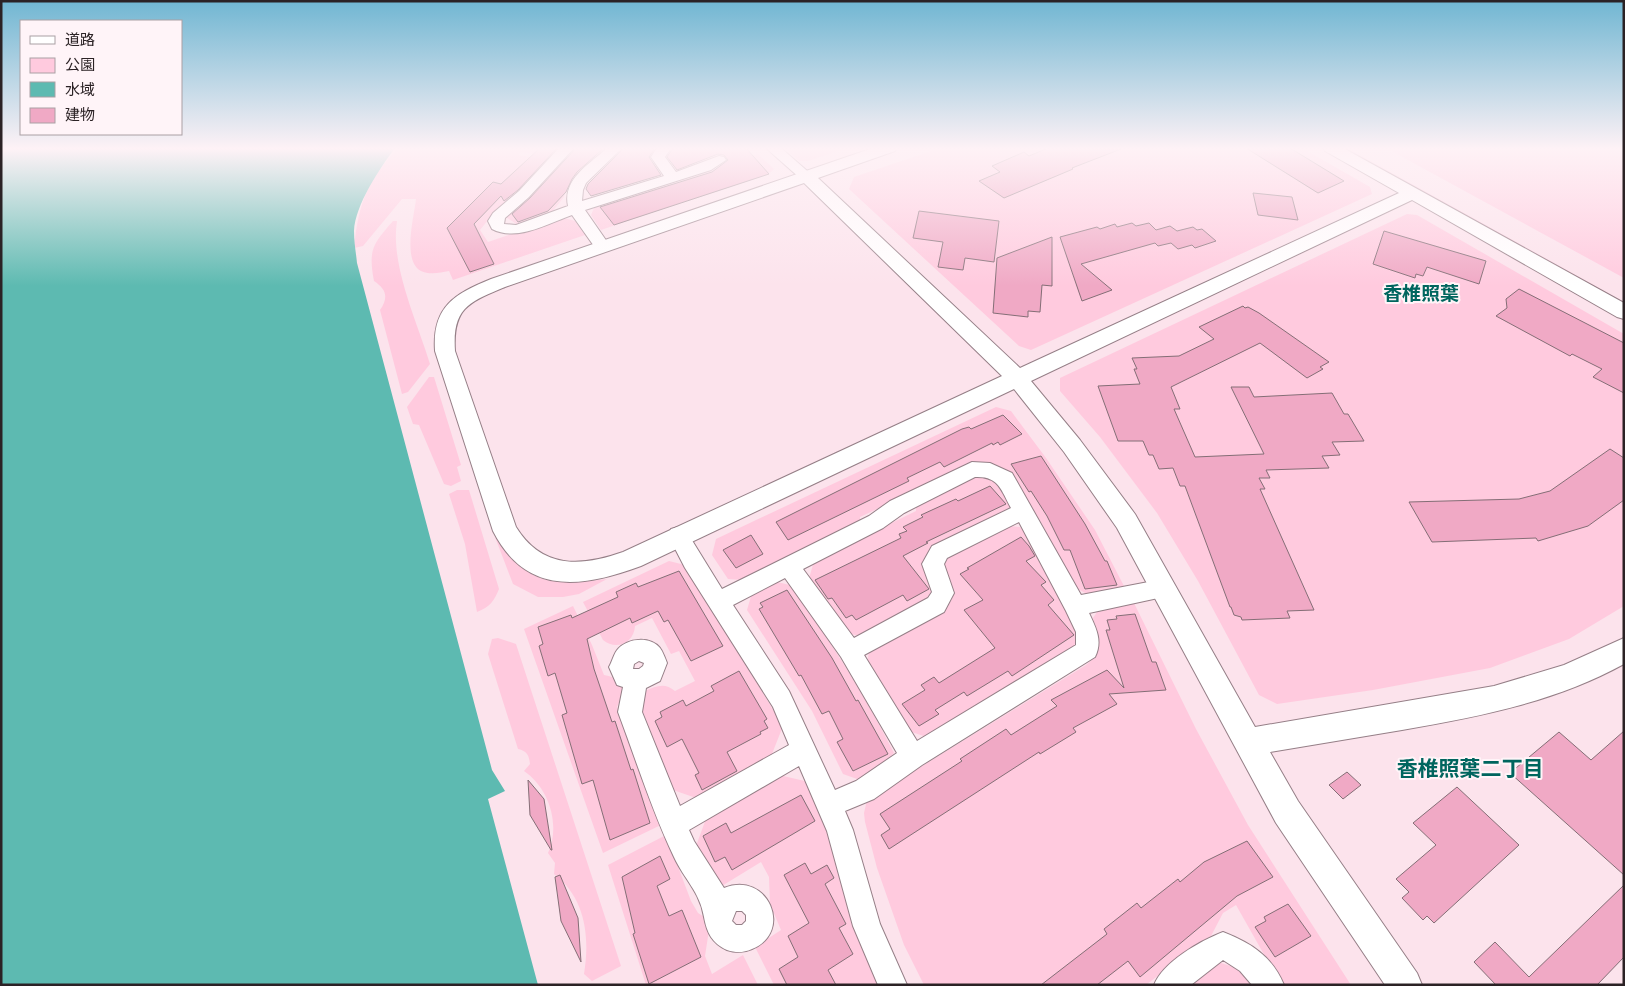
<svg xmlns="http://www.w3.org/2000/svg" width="1625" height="986" viewBox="0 0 1625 986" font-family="'Asap Condensed','Noto Sans JP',sans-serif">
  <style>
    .green { fill: #ffcade }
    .water { fill: #5dbab1 }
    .building { fill: #f0a9c5; stroke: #846e76 }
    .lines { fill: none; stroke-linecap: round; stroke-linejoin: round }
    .minor-casing { stroke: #957f87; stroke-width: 2 }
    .tertiary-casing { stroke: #957f87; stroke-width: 2 }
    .minor { fill: #fff; fill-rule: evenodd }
    .tertiary { fill: #fff; fill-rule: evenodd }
    .labels { text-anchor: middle; stroke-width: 4; stroke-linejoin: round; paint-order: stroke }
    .quarter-label { font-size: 19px; font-weight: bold; fill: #00655e; stroke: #fff4f8 }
    .near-neighbourhood-label { font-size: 21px; font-weight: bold; fill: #00655e; stroke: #fff4f8 }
  </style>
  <rect width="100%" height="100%" fill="#fce3ec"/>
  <path class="green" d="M398,148h161l-8,9 -30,-5 -3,3 30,5c-21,26 -49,44 -68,70l8,12 73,-25 14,4 10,14 -132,45 -4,-9c-9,2 -20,4 -28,0 -19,-10 -7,-54 -5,-72h-14l-39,47 -9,2c5,-47 13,-66 44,-100z
    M785,148h62l-39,13h-9z
    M940,148h362l68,39 2,7 -341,156 -12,-4 -170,-157 5,-12z
    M1341,148h6l277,154v4z
    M1386,148h238v130z
    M758,154l16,15 -3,3 -170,58 -10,-15 4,-9 83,-24z
    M570,162l9,3 2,7 -15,16 -2,9 -12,15 -34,13 -14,-9 51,-51z
    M1407,214l10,1 207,119v272l-55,33 -79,29 -117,22 -96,14 -18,-9 -61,-114 -41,-68 -57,-76 -40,-46v-13z
    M393,221h4c-7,44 20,100 33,143l-22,28 -6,2 -22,-84c9,-13 6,-21 -6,-29 -6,-32 -1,-37 19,-60z
    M429,377h5l27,88 -4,2 4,14 -10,5 -7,-2 -25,-59 -6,-1 -6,-17z
    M996,407l15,4 35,47 49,72 30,58 -38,6 -11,-6 -35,-66 -30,-46 -20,-13 -97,38 -34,16v5l-117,58 -15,-1 -16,-24 4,-16z
    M975,476l24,5 12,26 -78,39 -10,15 11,29 -3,8 -71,38 -14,-3 -38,-51 6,-21 102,-50v-5z
    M457,490h12l30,99c-5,12 -9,18 -22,23l-12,-68 -16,-50z
    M1007,526l13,1 9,8 53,102 -5,12 -147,89 -28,-9 -35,-64 2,-14c15,-8 82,-39 84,-55 1,-14 -10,-24 -8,-38z
    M495,537c32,48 58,49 112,42l-28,15 -16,3h-25l-25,-13z
    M669,561l16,4 98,161 -13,33 -71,40 -26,-9 -32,-83 4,-16c11,-5 20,-9 30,0l20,-10 -16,-30 -8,3 -19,-36 -17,8c-1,17 -19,25 -32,14l-20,-38z
    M777,582l13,3c39,53 74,109 104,168l-12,13 -22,14 -17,-6 -31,-63 -65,-101 5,-17z
    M1133,601l63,128 52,96 103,160h-67l-18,-27 -30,-53 -13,8 -12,23 -10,6 -55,43h-222l-20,-40 -27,-77 -12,-46 -1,-9 3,-13 219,-135c17,-13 12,-28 7,-47l6,-9z
    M573,606l19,39 12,30c22,4 21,15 13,32l46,117 -60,29 -79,-224z
    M498,638l18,6 105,322 -29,15 -8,-7c6,-36 2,-76 -30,-100l1,-11 -7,-10c13,-28 1,-65 -24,-82l6,-7c-1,-9 -3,-13 -12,-15l-30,-95 4,-15z
    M779,775l30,7 18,50 29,99 23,54h-105l-19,-38 26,-17 -11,-26 -1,-27 -8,-15 -49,30 -16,-46 11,-30z
    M666,835l25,66 7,12 8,5 3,12 -4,26 7,18 31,-19 15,30h-112l-38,-120z
    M1218,962l28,9 10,14h-67z"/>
  <path class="water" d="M1,148h394c-15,20 -40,57 -41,83 0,11 2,22 3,32l135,507 13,21 -17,8 50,186h-537z"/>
  <path class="building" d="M540,148h17l-39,42 -14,11 -3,-5 -27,28 20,40 -24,8 -23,-44 46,-46 8,2z
    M576,148h28l-27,24 -5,7 -6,13 -18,19 -30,11 -6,-8 18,-16z
    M624,148h31l-6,9 12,18 -70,21 -5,-7 2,-5z
    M673,148h73l23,26 -155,51 -14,-18 112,-35 16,-12 -4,-5 -6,-1 -41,16 -10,-13z
    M1048,148l73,1 -49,19 1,1 -69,29 -25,-17 21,-9 -8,-6 32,-14 5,4z
    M1246,148h44l54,33 -26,12z
    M1253,193l39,4 6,23 -40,-5z
    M919,211l80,10 -5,41 -29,-4 -2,12 -25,-3 5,-25 -30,-4z
    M1132,223l4,3 13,-3 7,7 14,-4 7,5 16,-4 4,3 5,-1 14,12 -21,7 -3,-3 -14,4 -7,-6 -13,3 -3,-3 -74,21 31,26 -30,11 -22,-64 37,-10 3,2 15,-5 2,3z
    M1384,231l102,30 -7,23 -52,-17 -4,9 -7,-2 -1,4 -42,-14z
    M1052,237v49l-10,-1 -2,27 -12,-1v6l-35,-4 4,-55z
    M1519,289l105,54v50l-31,-16 9,-8 -30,-15 -2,2 -74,-40 11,-8 -1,-9z
    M1243,306l2,2 3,-1 11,6 70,49 -9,5 3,2 -16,9 -47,-35 -89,44 9,22h-6l21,48 69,-3 -33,-67h18l5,10 78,-4 12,21h4l16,27 -32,1 8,13 -18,1 7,12 -63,2 4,8h-11l6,11h-5l54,121 -27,1 3,7 -48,2 -1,-3 -7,-2 -3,-8h-1l-45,-121h-5l-7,-18 -14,1 -6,-14h-4l-6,-14h-25l-20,-55 42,-2 -6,-15h3l-5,-11 47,-2 35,-17 -15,-12z
    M1003,415l19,19 -22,11 -2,-3 -5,3 -1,-2 -48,24 -4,-5 -33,16 2,3 -121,59 -12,-18 186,-93 7,-2 2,2z
    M1610,449l14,9v42l-36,26 -50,15 -2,-3 -104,4 -23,-40 110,-3 31,-8z
    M1041,456l44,68 20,37h2l10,24 -32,4 -15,-39h-6l-17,-34 -16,-25 -2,1 -18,-28z
    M990,486l16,18 -80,38 2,1 -25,13 26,33 -22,12 -4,-6 -47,25 -4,-5 -6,3 -14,-20 -4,1 -13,-19 86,-42 -2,-4 8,-3 -4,-4 20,-10 -2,-2 35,-16 2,2z
    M751,535l12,19 -27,14 -13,-18z
    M1021,537l8,9 6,10 -9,5 20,21 -5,3 13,15 -6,5 26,30 -62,41 -4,-5 -41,25 -3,-4 -29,18 4,4 -20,12 -17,-22 23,-14 -4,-5 13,-8 5,6 56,-35 -31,-38 19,-10 -23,-26 9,-5 -2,-1z
    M679,571l44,75 -32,15 -23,-41 -4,2 -6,-11 -26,12 -2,-5 -43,21 7,30 18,53 3,-1 16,49 2,-1 17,54 -40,17 -17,-60 -11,4 -20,-69 5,-2 -12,-40 -7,3 -9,-30 4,-2 -5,-17 33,-12 1,3 46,-21 -2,-5 20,-9 2,4z
    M787,590l45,68 24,43 2,-1 30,54 -35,17 -16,-29 6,-3 -14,-28 -7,3 -21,-39 -2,1 -40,-67 4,-2 -3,-4z
    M1135,614l17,48h4l10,28 -57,4 8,10 -44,24 3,4 -36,22 -1,-2 -150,97 -8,-14 9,-6 -10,-15 82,-53 -2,-2 46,-30 5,6 46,-29 -6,-6 56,-30 17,18 -18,-58h4l-3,-10 10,-1 -1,-3z
    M739,671l28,48 -3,2 4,7 -8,4 1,2 -34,18 10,19 -35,19 -7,-15 4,-2 -17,-34 -15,8 -12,-26 7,-4 -2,-5 23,-12 3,6 28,-15 -3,-5z
    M1624,731v144l-114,-102 49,-41 32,28z
    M1347,772l14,13 -18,14 -14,-14z
    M528,780l16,19 8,51h-1l-21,-35z
    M1457,787l62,58 -85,78 -7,-7 -4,4 -21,-22 7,-6 -13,-13 40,-34 -23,-22z
    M801,795l14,26 -83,49 -7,-13 -10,5 -12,-26 23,-13 5,10z
    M1247,841l26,36 -36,19 -97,81 -12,-16 -31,24h-56l66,-51 -3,-5 33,-26 4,5 37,-29 2,3 24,-20z
    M660,856l10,23 -13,7 12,30 13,-6 19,47 -52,27 -16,-50 2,-1 -13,-56z
    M805,863l6,11 16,-9 7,13 -9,6 21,40 -7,4 14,26 -25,16 8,15h-49l-8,-16 19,-12 -10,-21 21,-13 -25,-48z
    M560,875l18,43 3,44 -20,-41 -6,-44z
    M1624,885v72l-27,28h-101l-22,-23 21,-20 34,35z
    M1288,904l23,32 -36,21 -20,-30 11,-6 -2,-4z"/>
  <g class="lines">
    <g class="minor-casing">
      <path id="minor" d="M559,148h15l-45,49 -24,21 -1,6 12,1 52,-19c-6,-27 22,-42 39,-58h15l-36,35 -3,7 -1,11 82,-25 -13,-19 6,-9h14l-6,9 11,15 43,-16 5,1 2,3 -15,10 -126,40 25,36 -2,3h-12l-24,-34c-25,9 -55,27 -80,14l-4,-8 5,-8 26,-22z
        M766,148h15l32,28 -2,3h-10z
        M972,462l18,1 22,10 69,122 83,-16 8,2 3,7 -3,7 -83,18c7,15 14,28 6,44l-173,108 -48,34 -29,12 8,19 27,94 27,61h-29l-25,-59 -26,-95 -28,-65 -110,64 5,11 30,47c44,-18 70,44 28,61 -9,4 -16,4 -25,1 -15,-7 -20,-17 -23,-33 -4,-25 -20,-38 -30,-60 -22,-46 -38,-97 -56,-145l5,-25 -6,-2 -8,-18c3,-5 5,-14 9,-18 10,-11 32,-13 42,-1 3,4 5,10 7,15l-7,18 -14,7 -4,24 38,94 109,-61 -16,-38 -88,-139 -17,-33 3,-6 7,-2 7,2 37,60 147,-73 21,-15zM975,477c24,-1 26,13 36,31l-79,38 -10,18 10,28 -4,6 -74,40 -51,-69 80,-41 21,-15zM1019,522l47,89 10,21v13l-159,96 -53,-86 80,-43 10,-19 -10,-29 3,-6zM785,578l56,79 56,96 -41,28 -21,9 -46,-99 -56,-86zM639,661l5,2 -1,3 -4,3h-6l1,-5zM736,911h6l4,4v6l-4,4h-6l-4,-4z
        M1223,932c28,11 49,24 61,53h-32l-12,-14 -17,-11 -32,25h-37c9,-23 46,-44 69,-53z"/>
    </g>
    <g class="tertiary-casing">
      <path id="tertiary" d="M873,148h24l-2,3 -77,27 202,190 379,-175 -74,-42 -2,-3h20l281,155v16l-7,-2 -205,-117 -381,181 49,59 55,74 120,213 239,-41 70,-21 60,-27v26c-69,38 -146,53 -222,66 -44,7 -88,15 -132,22l28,49 119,172 5,12h-37l-109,-162 -159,-295 -53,-76 -50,-63 -373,177c-59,22 -115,30 -148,-35l-58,-180c-3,-44 19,-57 56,-72zM804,183l198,193 -379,176c-42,15 -81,17 -107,-25l-61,-176c-3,-43 14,-49 50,-64z"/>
    </g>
    <use href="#minor" class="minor"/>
    <use href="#tertiary" class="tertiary"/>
  </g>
  <linearGradient id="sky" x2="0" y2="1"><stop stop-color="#70b6d2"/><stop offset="0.52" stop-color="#fef2f6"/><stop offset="1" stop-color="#fef2f6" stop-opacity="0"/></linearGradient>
  <rect width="1625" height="286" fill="url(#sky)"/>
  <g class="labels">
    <g class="quarter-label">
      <text x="1421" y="300">香椎照葉</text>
    </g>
    <g class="near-neighbourhood-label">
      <text x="1470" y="776">香椎照葉二丁目</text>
    </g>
  </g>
  <rect width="1625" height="986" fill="none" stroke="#2b2225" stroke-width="5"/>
  <rect x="20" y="20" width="162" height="115" fill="#fff4f8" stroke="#aaa0a4"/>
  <rect x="30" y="36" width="25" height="8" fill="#ffffff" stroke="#aaa0a4"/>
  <text x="65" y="45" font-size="15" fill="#2b2225">道路</text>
  <rect x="30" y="58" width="25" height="15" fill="#ffcade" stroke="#aaa0a4"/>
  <text x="65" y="70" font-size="15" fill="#2b2225">公園</text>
  <rect x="30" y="82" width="25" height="15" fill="#5dbab1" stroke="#aaa0a4"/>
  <text x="65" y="95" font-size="15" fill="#2b2225">水域</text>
  <rect x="30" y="108" width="25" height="15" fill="#f0a9c5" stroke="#aaa0a4"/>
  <text x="65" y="120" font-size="15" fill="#2b2225">建物</text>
</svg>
